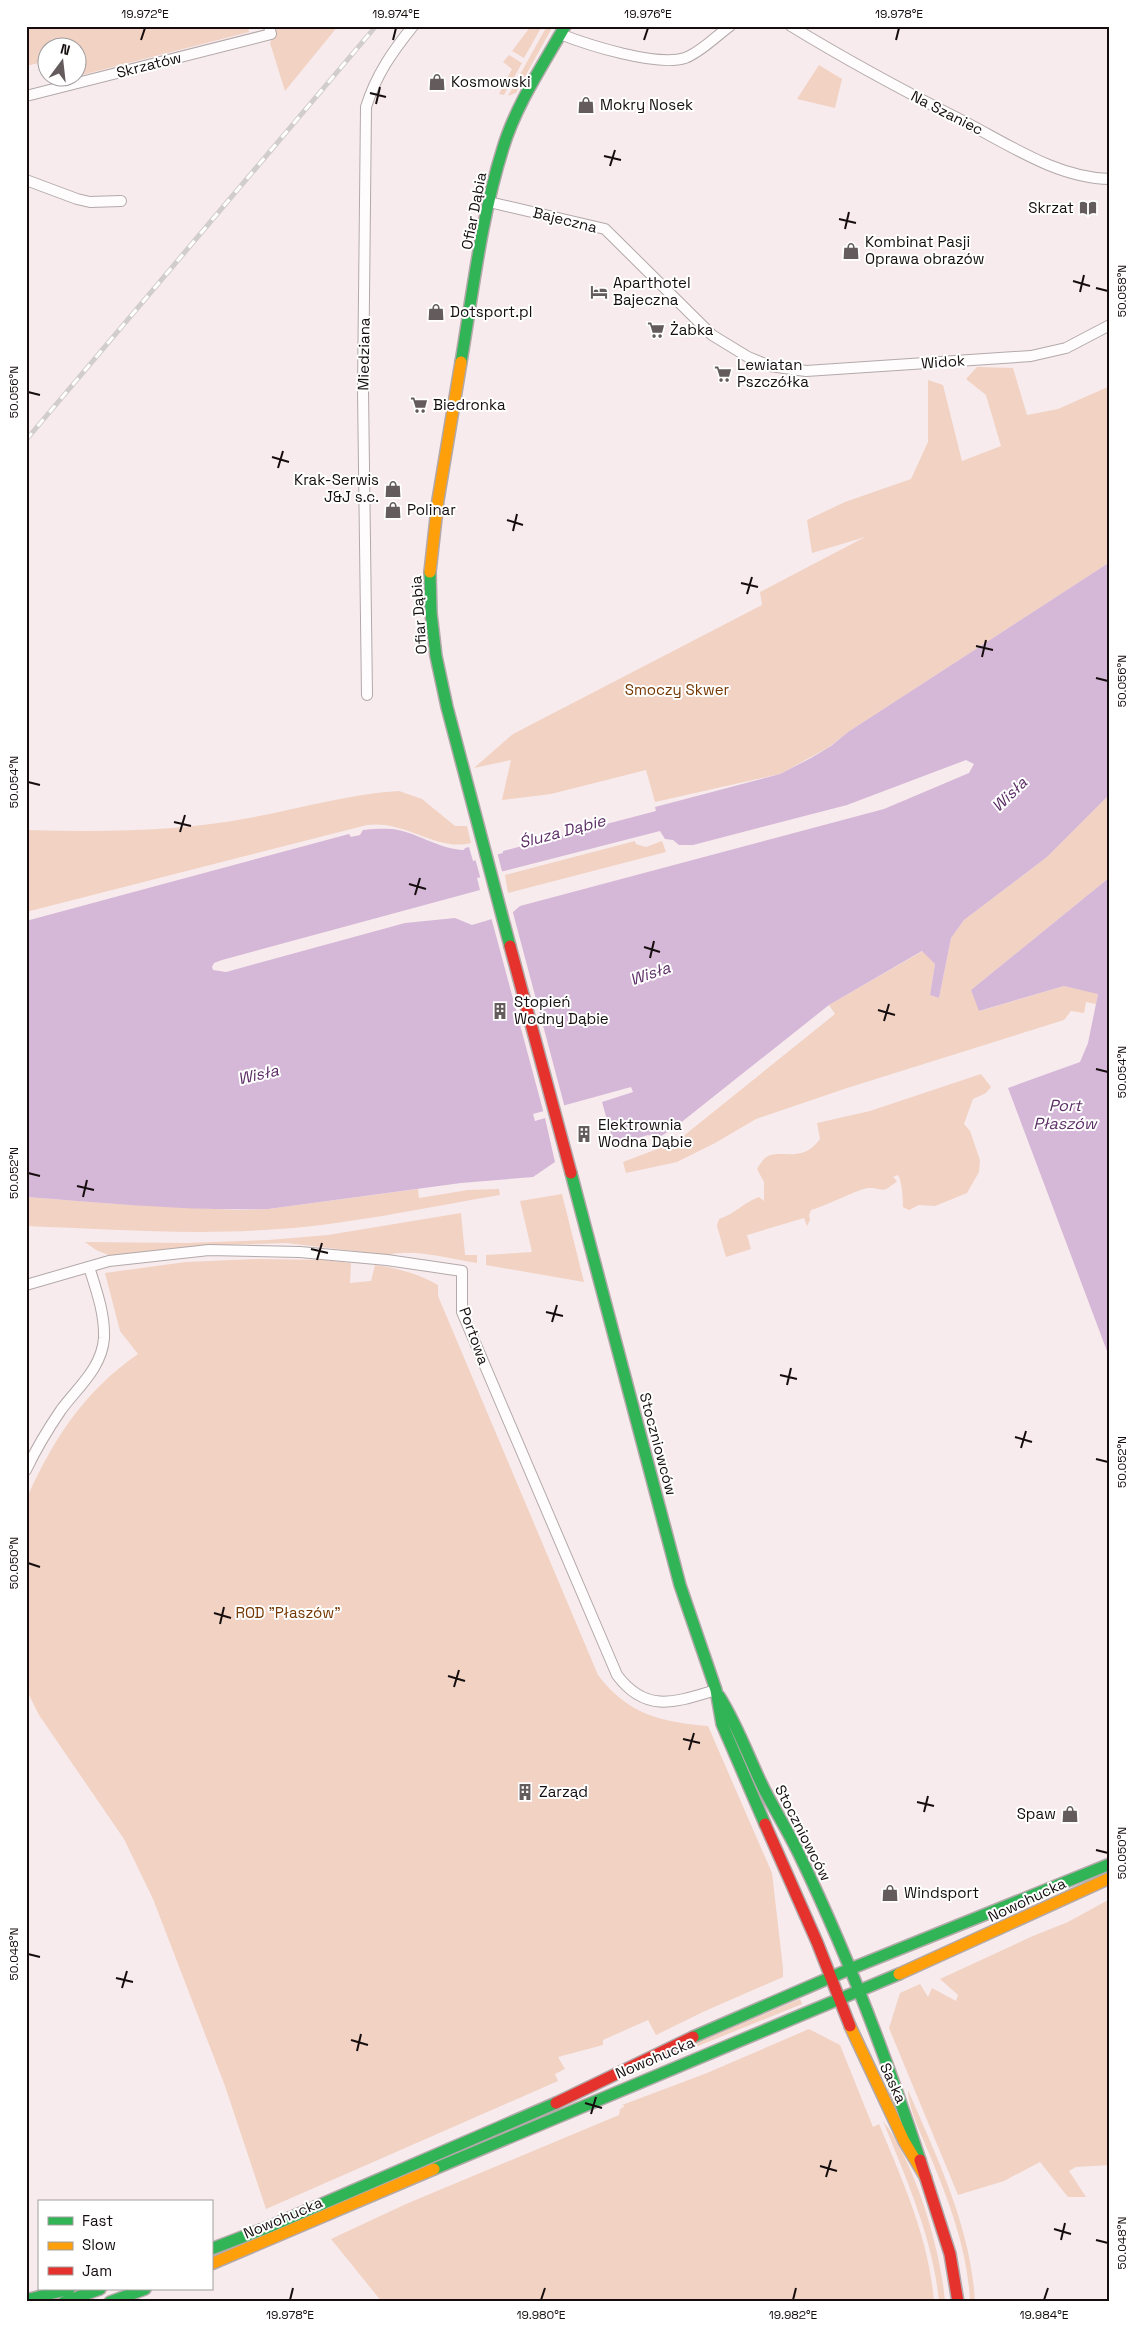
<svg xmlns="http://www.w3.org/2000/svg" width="1136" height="2328" viewBox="0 0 1136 2328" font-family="'Space Grotesk',sans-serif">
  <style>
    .green { fill: #f1d2c3 }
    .water { fill: #d5b7d7; fill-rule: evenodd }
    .pier { fill: #f8ebed }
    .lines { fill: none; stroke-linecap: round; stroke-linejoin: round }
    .street-casing { stroke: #b3a9aa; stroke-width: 12 }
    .fast-casing { stroke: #b3a9aa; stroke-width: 14 }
    .slow-casing { stroke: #b3a9aa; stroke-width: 14 }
    .jam-casing { stroke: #b3a9aa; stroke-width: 14 }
    .street { stroke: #fefcfc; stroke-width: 10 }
    .fast { stroke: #30b455; stroke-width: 11 }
    .slow { stroke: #ff9f0a; stroke-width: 11 }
    .jam { stroke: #e5322d; stroke-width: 11 }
    .rail-casing { stroke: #d1cdce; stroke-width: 5 }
    .rail { stroke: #fff; stroke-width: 3; stroke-dasharray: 9; stroke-linecap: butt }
    .ticks { fill: none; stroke: #150d0e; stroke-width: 2 }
    .labels { text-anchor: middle; stroke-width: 4; stroke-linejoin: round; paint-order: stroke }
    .street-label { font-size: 15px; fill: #150d0e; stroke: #fff }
    .poi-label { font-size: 15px; fill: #150d0e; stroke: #fff; text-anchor: start }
    .park-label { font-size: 15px; fill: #753700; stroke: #fff }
    .water-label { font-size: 16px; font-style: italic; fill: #5c2e66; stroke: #fff }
    .neatline { fill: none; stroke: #150d0e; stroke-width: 2 }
    .ticks-label { font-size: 12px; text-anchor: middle; fill: #150d0e }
  </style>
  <rect width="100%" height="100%" fill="#f8ebed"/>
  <path class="green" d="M26,26h222l1,6 -171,44v-28h-30l-1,13 -21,5z
    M277,26h61l-53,65 -15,-48z
    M531,26h11l-18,32 -12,-7z
    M547,26h6l-37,67 -8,3z
    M509,55l13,8 -18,32 -5,-1 13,-25 -9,-7z
    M819,65l23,14 -7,29 -38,-9z
    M977,367l36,1 14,47 31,-6 52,-23v176l-262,170 -19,15 -49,27 -125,28 -9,-32 -95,24 -49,6 9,-40 -37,8 39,-34 249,-129 -2,-13 105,-55 -53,16 -5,-33 38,-18 66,-23 17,-37v-62l15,5 19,76 39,-15 -15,-51 -20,-16z
    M399,791l23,8 33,27h12l4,17c-34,9 -65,-23 -104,-18l-341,87v-82c74,2 150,2 223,-12 50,-9 99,-24 150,-27z
    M1110,794v83l-139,113 9,21 84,-25 34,7 -2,11 -10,-2 -2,11 -13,-2 -7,9 -217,68 -91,31 -41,24 -38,19 -51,11 -3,-11 53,-20 159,-128 -6,-9 94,-54 12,13 -5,31 9,3 12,-60 13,-18 83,-63z
    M635,841l1,3 10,3 16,-6 4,11 -158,41 -3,-18z
    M981,1074l10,13 -5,6 -13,6 -9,25 6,7 10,29 -1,12 -12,21 -32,13 -16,-1 -10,5 -6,-3c0,-8 -1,-26 -5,-32l-5,2 4,4c-16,14 -12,7 -28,7 -9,0 -45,19 -58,22l-2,5 1,5 -3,6 -3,-8 -57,17 4,14 -25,8 -9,-31 2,-7c15,-4 25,-17 40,-22l5,4v-19l-7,-13c2,-3 4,-7 7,-10 13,-13 37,7 56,-20l-3,-16 53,-12z
    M418,1189l1,9 49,-8 31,-1 1,6c-78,13 -157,31 -236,35 -79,5 -158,-1 -238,-4v-29l91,7 120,6 31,-1z
    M562,1194l22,88 -98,-17v-10l46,-3 -12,-51z
    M461,1213l4,42h12v8c-25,-4 -65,-15 -89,-8l-102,-12 -68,2 -22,4 -53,3 -32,4 -15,-6 -11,-8 102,1 81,-3 60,-5z
    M258,1259l66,1 27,3 -1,20 21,-2 4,-16c22,3 44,9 63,20v11l160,379c29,39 63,47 110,51l64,147 11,95v9l-78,34 -49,24 -8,-15 -45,20v5l-45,12 7,12 -10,5 3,7 -292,128 -41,-123 -72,-187 -29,-60 -85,-124 -13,-26v-184l3,-12c27,-58 56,-102 109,-139l-18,-23 -15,-58 81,-11z
    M1110,1899v266l-34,2 -7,4 17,26h-18l-28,-35 -36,19 -46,14 -69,-167 11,-35 20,-9 8,13 4,-9 24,13 2,-6 -18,-16 93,-43 35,-14z
    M800,1999l2,5 -119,48 -1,-3z
    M809,2029l31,16 33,82 6,-3c24,58 50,114 55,178h-552l-51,-63 75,-35 213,-89 1,-6 5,-3 -3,-1 85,-32z
    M908,2090c29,68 63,137 67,212h-5c-2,-50 -20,-98 -39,-144 -7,-18 -23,-49 -23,-68z
    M883,2121c32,41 58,129 62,181h-6c-6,-64 -32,-121 -56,-181z"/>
  <path class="water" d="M1110,562v232l-63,63 -83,63 -13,18 -12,60 -9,-3 5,-31 -13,-13 -93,54 -155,123 -16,10 -10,-3 -34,10 -12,-43 31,-10 -2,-5 -98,27 2,7 10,-3 10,44 -22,15 -72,6 -193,26c-81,2 -162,-6 -242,-12v-276l323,-87 2,3 9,-2 3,-5c12,-1 23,-2 35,0 23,5 42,19 66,20l1,-2 4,-1 4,14 30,-8v-2l153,-40 -1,-4 125,-33 31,-16 20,-12 17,-14zM966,760l8,4 -5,9 -85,36 -364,97 -8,7 -40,12 -17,-7 -50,5 -179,49 -13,-2 -1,-3 2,-4 8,-3 258,-70 -3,-12 183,-47 5,8 8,1 6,5h14l154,-40z
    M1110,877v482l-102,-271 72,-26 8,-19 10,-49 -34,-8 -85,25 -8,-21z"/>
  <path class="pier" d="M497,852l6,23 -22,5 -6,-22z
    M512,909l53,199 -21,6 -53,-197z"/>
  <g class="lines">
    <g class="street-casing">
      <path id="street" d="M791,26c57,35 115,66 174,96 46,24 93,56 145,57
        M560,34c28,11 97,33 125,24 16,-6 31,-22 45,-32
        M26,96l245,-62 -2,-8
        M26,180l51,19 13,3 31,-1
        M489,202l116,27 107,106 36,22 22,9 36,5 225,-15 35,-8 44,-23
        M367,695l-4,-304 3,-284c10,-32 26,-55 47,-81
        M26,1285l83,-24 100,-11 91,2 87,8 75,11v41l155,363c29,39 59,27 99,15
        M26,1470c10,-21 22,-41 35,-60 16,-22 41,-42 43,-72 1,-24 -8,-49 -15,-71"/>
    </g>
    <g class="fast-casing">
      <path id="fast" d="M461,362c12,-71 20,-144 42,-214 13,-43 40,-83 62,-122
        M430,572l1,41 5,43 11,51 63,239
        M571,1173l109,412 36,105 6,34 43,100
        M719,1696c19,30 30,63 46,95 11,21 24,42 34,63 48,99 87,202 121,306
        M693,2037l157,-68 260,-105
        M434,2169l465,-195
        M211,2249l60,-23 285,-123
        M26,2300l43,-11
        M64,2302l36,-13
        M110,2302l35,-13"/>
    </g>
    <g class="slow-casing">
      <path id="slow" d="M430,572l8,-72 23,-138
        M899,1974l211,-96
        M850,2026l54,115 22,37
        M211,2264l223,-95"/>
    </g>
    <g class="jam-casing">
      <path id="jam" d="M510,946l61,227
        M765,1824l52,118 33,84
        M556,2103l137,-66
        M920,2160l30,94 8,48"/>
    </g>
    <use href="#street" class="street"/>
    <use href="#fast" class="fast"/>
    <use href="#slow" class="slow"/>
    <use href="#jam" class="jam"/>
    <g class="rail-casing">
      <path id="rail" d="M26,440l350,-414"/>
    </g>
    <use href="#rail" class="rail"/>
  </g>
  <path class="ticks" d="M141,40l4,-12M393,40l3,-12M644,40l4,-12M896,40l3,-12M370,93l16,4M376,104l4,-17M604,156l17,4M610,166l5,-16M839,219l17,4M845,229l4,-17M1073,281l17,5M1096,288l12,3M1080,292l4,-17M28,392l12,3M272,457l17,5M278,468l5,-17M507,520l16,5M513,531l4,-17M741,583l17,4M747,594l5,-17M976,646l17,4M982,657l4,-17M1096,678l12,3M28,782l12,3M174,822l17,4M180,832l5,-17M409,884l17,5M415,895l5,-17M644,947l16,5M650,958l4,-17M878,1010l17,5M884,1021l5,-17M1096,1069l12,3M28,1173l12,3M77,1186l17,4M83,1197l4,-17M311,1249l17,4M317,1260l5,-17M546,1312l17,4M552,1322l5,-17M780,1375l17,4M787,1385l4,-17M1015,1437l17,5M1021,1448l5,-17M1096,1459l12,3M28,1563l12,4M214,1613l17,5M220,1624l4,-17M448,1676l17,5M454,1687l5,-17M683,1739l17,4M689,1750l5,-17M917,1802l17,4M924,1812l4,-16M1096,1850l12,3M28,1954l12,3M116,1978l17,4M122,1988l5,-17M351,2040l17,5M357,2051l4,-17M585,2103l17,5M591,2114l5,-17M820,2166l17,5M826,2177l5,-17M1054,2229l17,5M1061,2240l4,-17M1096,2240l12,3M290,2300l3,-12M541,2300l4,-12M793,2300l3,-12M1044,2300l4,-12"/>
  <defs>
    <g id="shop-bare" transform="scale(1.35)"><path d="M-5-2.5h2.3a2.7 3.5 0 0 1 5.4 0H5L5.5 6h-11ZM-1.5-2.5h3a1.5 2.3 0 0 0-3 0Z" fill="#645b5c" stroke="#fff" stroke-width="2.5" paint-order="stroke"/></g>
    <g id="library-bare" transform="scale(1.35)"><path d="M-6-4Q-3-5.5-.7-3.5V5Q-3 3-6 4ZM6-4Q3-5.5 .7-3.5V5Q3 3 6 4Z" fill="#645b5c" stroke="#fff" stroke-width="2.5" paint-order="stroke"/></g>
    <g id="hotel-bare" transform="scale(1.35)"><path d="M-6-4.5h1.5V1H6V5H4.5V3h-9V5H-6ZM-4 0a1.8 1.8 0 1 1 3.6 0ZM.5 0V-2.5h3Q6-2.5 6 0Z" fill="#645b5c" stroke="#fff" stroke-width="2.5" paint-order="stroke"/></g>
    <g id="supermarket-bare" transform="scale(1.35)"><path d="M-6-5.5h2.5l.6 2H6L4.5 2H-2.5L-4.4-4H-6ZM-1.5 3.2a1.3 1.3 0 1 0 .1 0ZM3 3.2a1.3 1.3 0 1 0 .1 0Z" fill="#645b5c" stroke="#fff" stroke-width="2.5" paint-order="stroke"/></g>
    <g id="building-bare" transform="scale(1.35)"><path d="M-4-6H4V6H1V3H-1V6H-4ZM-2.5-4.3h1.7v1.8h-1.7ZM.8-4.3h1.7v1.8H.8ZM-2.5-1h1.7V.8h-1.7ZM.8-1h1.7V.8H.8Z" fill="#645b5c" stroke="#fff" stroke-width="2.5" paint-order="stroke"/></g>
  </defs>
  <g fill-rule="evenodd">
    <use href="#shop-bare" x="437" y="82"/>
    <use href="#shop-bare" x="586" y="105"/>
    <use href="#library-bare" x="1088" y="208"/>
    <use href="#shop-bare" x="851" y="251"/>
    <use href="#hotel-bare" x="599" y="292"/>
    <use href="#shop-bare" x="436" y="312"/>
    <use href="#supermarket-bare" x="656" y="330"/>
    <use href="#supermarket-bare" x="723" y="374"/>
    <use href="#supermarket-bare" x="419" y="405"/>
    <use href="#shop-bare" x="393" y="489"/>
    <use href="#shop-bare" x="393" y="510"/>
    <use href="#building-bare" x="500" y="1011"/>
    <use href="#building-bare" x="584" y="1134"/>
    <use href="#building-bare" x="525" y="1792"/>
    <use href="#shop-bare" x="1070" y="1814"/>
    <use href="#shop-bare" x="890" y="1893"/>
  </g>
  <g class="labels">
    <g class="street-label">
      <text transform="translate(149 65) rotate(-14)" y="5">Skrzatów</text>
      <text transform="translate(947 113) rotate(27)" y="5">Na Szaniec</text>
      <text transform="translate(474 211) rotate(-79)" y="5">Ofiar Dąbia</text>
      <text transform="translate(565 220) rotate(14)" y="5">Bajeczna</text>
      <text transform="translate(364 354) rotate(-89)" y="5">Miedziana</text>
      <text transform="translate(943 362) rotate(-4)" y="5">Widok</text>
      <text transform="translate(419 615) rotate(-94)" y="5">Ofiar Dąbia</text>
      <text transform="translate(474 1336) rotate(70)" y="5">Portowa</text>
      <text transform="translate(658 1444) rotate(75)" y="5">Stoczniowców</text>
      <text transform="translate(803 1833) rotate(63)" y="5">Stoczniowców</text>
      <text transform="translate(1027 1900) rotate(-25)" y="5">Nowohucka</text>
      <text transform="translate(655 2058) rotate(-23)" y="5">Nowohucka</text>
      <text transform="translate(893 2083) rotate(65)" y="5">Saska</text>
      <text transform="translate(283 2218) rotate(-23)" y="5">Nowohucka</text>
    </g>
    <g class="poi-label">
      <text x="451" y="87">Kosmowski</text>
      <text x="600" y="110">Mokry Nosek</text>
      <text x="1074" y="213" text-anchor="end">Skrzat</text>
      <text x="865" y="247">Kombinat Pasji<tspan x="865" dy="17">Oprawa obrazów</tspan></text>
      <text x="613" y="288">Aparthotel<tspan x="613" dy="17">Bajeczna</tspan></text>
      <text x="450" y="317">Dotsport.pl</text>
      <text x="670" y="335">Żabka</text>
      <text x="737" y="370">Lewiatan<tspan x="737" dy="17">Pszczółka</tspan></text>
      <text x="433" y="410">Biedronka</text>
      <text x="379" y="485" text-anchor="end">Krak-Serwis<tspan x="379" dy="17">J&amp;J s.c.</tspan></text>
      <text x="407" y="515">Polinar</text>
      <text x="514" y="1007">Stopień<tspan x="514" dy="17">Wodny Dąbie</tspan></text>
      <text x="598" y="1130">Elektrownia<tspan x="598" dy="17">Wodna Dąbie</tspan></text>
      <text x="539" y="1797">Zarząd</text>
      <text x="1056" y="1819" text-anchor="end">Spaw</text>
      <text x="904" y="1898">Windsport</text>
    </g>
    <g class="park-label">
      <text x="677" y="695">Smoczy Skwer</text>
      <text x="288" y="1618">ROD "Płaszów"</text>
    </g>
    <g class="water-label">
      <text transform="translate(1009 794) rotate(-44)" y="6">Wisła</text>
      <text transform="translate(562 831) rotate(-15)" y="6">Śluza Dąbie</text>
      <text transform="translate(650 973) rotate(-19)" y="6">Wisła</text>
      <text transform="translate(258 1074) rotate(-13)" y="6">Wisła</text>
      <text x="1065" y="1111">Port<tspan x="1065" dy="18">Płaszów</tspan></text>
    </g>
  </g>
  <rect width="1136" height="2328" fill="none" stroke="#ffffff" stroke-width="55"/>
  <rect x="38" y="2200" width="175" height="90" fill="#ffffff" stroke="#a19e9f"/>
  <rect x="48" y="2217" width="25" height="8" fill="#30b455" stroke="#a19e9f"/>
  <text x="82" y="2226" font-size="15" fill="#150d0e">Fast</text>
  <rect x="48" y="2242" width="25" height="8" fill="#ff9f0a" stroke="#a19e9f"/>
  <text x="82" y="2250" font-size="15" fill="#150d0e">Slow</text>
  <rect x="48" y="2267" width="25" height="8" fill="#e5322d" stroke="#a19e9f"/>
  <text x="82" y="2276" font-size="15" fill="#150d0e">Jam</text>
  <g transform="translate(62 62) rotate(15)"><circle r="24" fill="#ffffff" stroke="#a19e9f"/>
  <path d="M0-4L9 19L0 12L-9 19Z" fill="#645b5c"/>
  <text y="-8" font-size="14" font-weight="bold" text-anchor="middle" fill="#150d0e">N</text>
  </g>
  <rect x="28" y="28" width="1080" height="2272" class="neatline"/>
  <g class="ticks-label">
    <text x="145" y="18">19.972°E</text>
    <text x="396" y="18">19.974°E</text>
    <text x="648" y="18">19.976°E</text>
    <text x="899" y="18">19.978°E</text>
    <text transform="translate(1122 291) rotate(-90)" y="4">50.058°N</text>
    <text transform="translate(14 392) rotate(-90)" y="4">50.056°N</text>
    <text transform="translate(1122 681) rotate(-90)" y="4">50.056°N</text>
    <text transform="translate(14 782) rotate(-90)" y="4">50.054°N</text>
    <text transform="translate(1122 1072) rotate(-90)" y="4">50.054°N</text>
    <text transform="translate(14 1173) rotate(-90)" y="4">50.052°N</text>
    <text transform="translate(1122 1462) rotate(-90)" y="4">50.052°N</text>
    <text transform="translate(14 1563) rotate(-90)" y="4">50.050°N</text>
    <text transform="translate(1122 1853) rotate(-90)" y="4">50.050°N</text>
    <text transform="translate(14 1954) rotate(-90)" y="4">50.048°N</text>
    <text transform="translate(1122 2243) rotate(-90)" y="4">50.048°N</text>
    <text x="290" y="2319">19.978°E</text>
    <text x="541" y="2319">19.980°E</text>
    <text x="793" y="2319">19.982°E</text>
    <text x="1044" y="2319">19.984°E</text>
  </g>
</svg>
